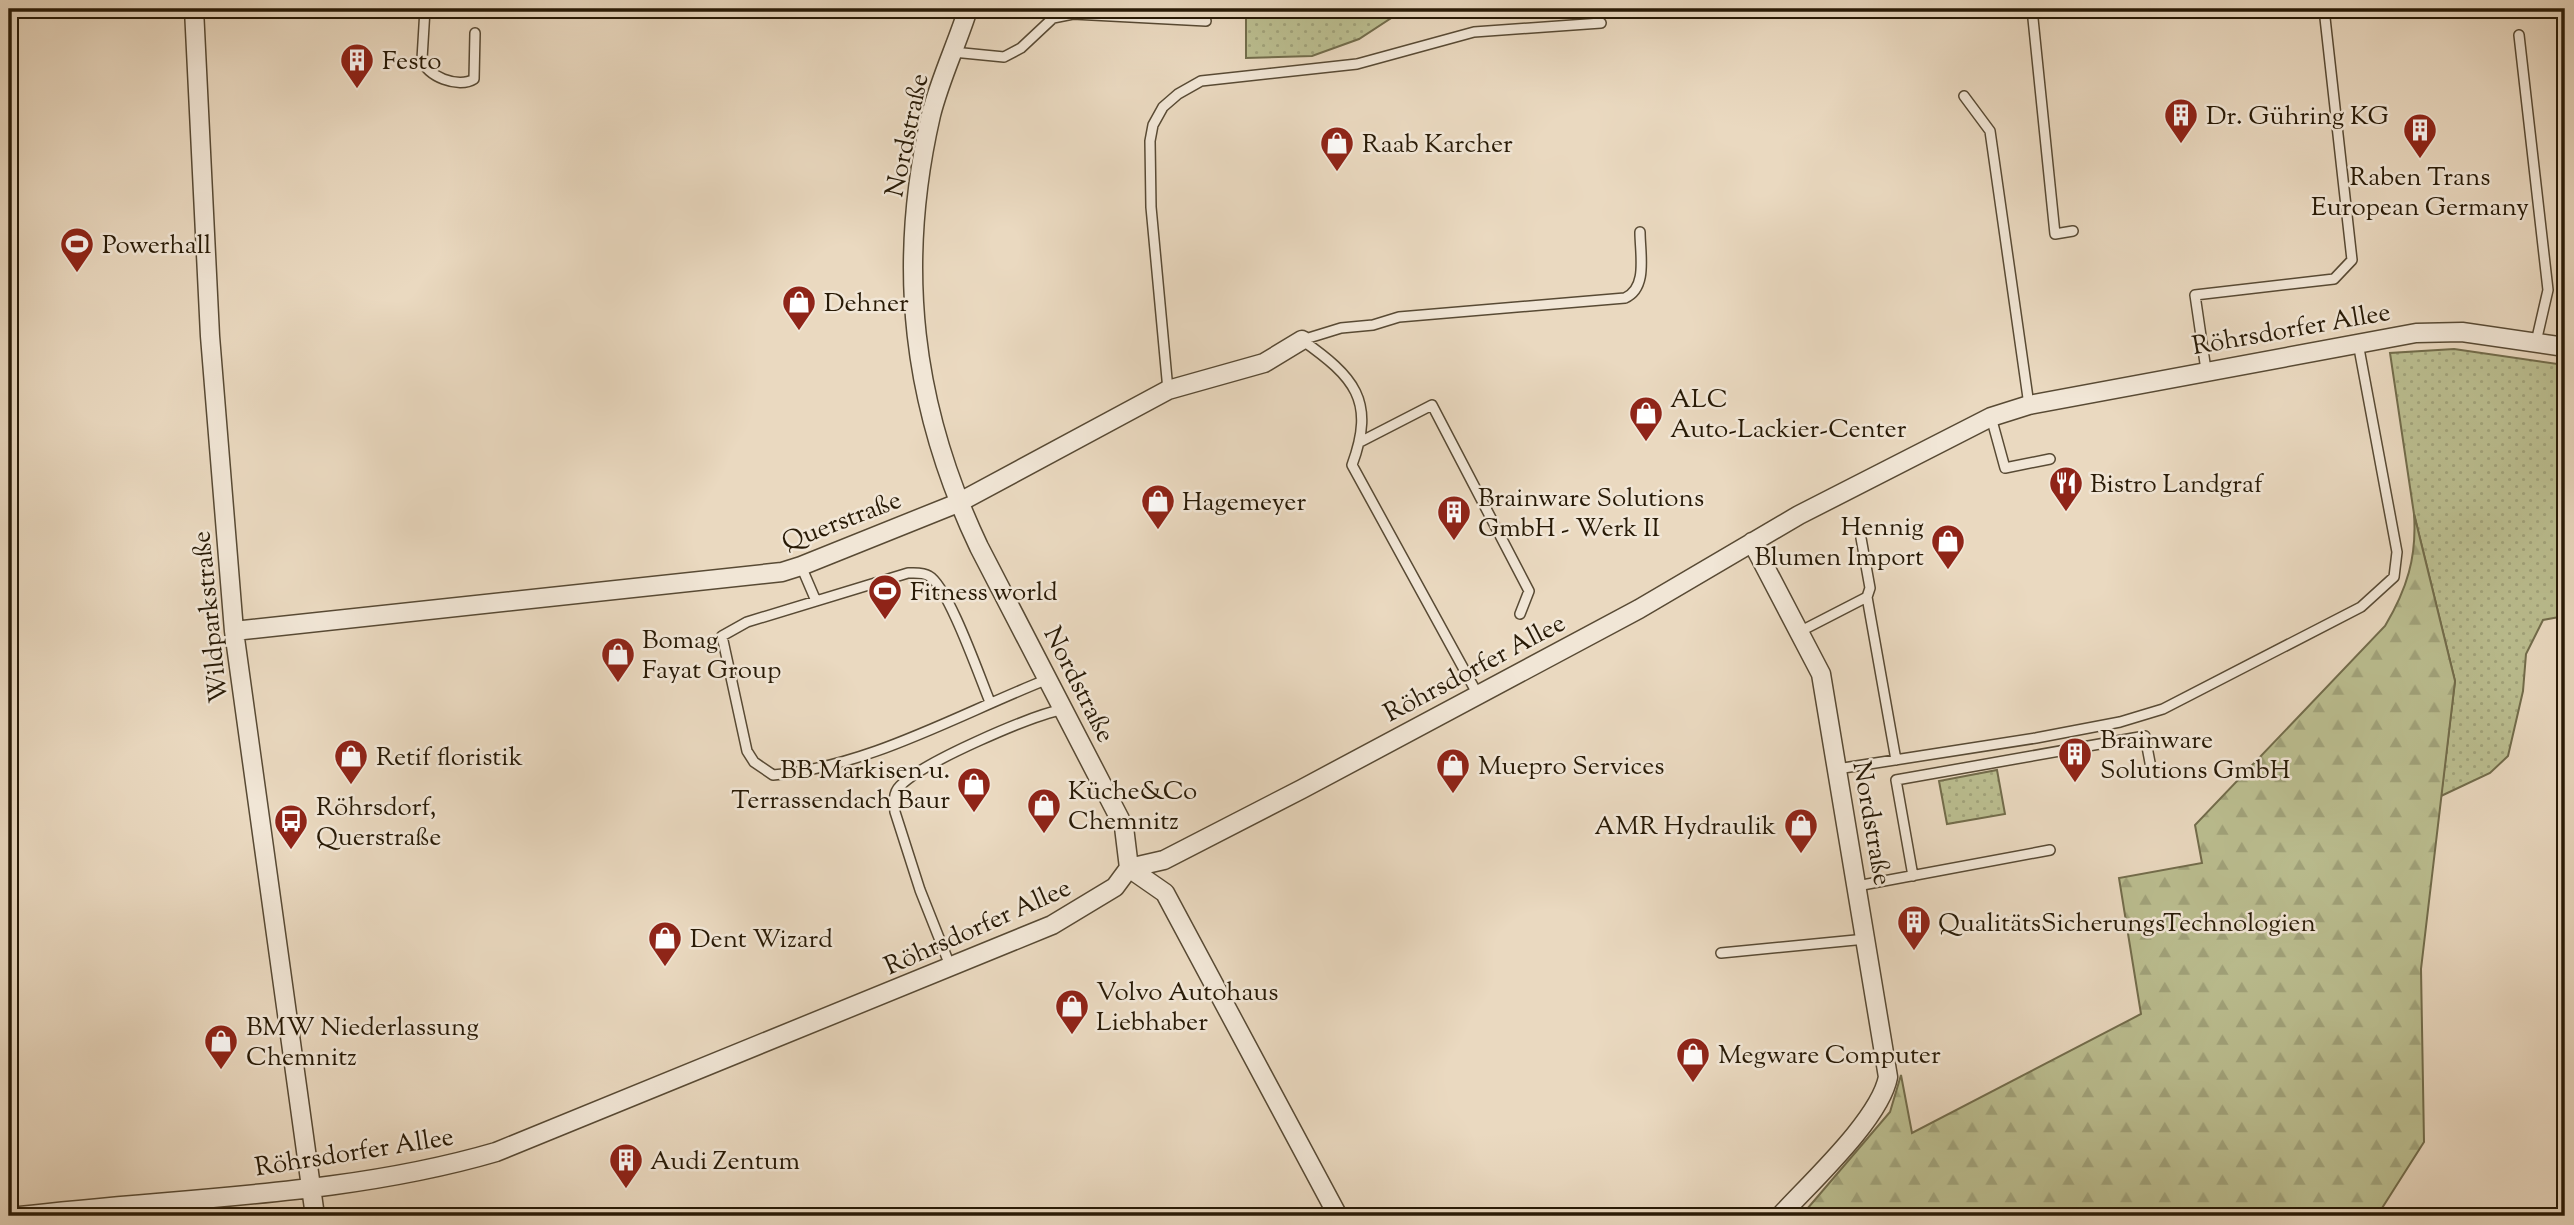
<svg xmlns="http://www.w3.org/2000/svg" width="2574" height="1225" viewBox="0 0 2574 1225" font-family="'Sorts Mill Goudy',serif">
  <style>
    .grass { fill: url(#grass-dots); stroke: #726c4b; stroke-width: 2 }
    .forest { fill: url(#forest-firs); stroke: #726c4b; stroke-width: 2 }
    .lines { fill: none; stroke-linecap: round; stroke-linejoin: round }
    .service-casing { stroke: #584a34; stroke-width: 12 }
    .minor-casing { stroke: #584a34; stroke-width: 21 }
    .service { stroke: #f1e6d6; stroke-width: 9 }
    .minor { stroke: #f1e6d6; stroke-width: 18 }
    .labels { text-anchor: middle; stroke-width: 5; stroke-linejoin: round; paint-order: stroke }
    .poi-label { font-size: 26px; fill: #281a06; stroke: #f1e6d6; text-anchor: start }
    .street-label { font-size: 26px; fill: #281a06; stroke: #f1e6d6 }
  </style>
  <defs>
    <pattern id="grass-dots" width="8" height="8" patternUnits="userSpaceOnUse" patternTransform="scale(1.75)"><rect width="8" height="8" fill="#bbbe90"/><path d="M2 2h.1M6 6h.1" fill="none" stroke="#a1a37b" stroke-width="1.8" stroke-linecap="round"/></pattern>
    <pattern id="forest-firs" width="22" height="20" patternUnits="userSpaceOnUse" patternTransform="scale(1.75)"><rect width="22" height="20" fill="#bbbe90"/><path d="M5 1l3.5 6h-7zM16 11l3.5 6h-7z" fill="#a1a37b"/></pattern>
  </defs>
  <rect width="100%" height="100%" fill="#ead9c0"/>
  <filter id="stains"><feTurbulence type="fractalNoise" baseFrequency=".00286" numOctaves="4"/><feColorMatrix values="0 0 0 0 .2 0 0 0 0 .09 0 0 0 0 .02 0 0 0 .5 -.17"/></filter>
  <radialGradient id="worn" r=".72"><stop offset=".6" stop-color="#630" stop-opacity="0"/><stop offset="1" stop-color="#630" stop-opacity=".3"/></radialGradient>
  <path class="grass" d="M1246,9h159l-46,30 -47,17 -66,2z
    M2454,349l111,16v251l-22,4 -17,34 -3,37 -15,65 -18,17 -49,23 14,-115 -41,-167 -24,-161z
    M1997,770l8,44 -58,10 -8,-43z"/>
  <path class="forest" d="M2414,514l41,167 -34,288 3,173 -47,74h-576l89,-104 11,-37 11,58 229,-119 -22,-136 83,-15 -7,-38 190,-199c22,-37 32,-69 29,-112z"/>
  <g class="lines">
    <g class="service-casing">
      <path id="service" d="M425,9l-3,50c3,17 37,30 52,20l1,-46
        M2032,9l23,225 18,-3
        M2519,35l29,255 -12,52
        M953,52l51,5 17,-9 32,-30 20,-4 133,7
        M1964,96l26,35 39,274
        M1302,340c52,37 74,60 50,125l126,230
        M1302,340l39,-12 32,-3 26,-8 226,-19c23,-10 15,-44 15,-66
        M2206,370l-11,-75 139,-16 18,-19 -28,-251
        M1168,390l-17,-183 -1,-66 3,-16 10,-18 15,-13 23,-13 156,-17 117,-32 127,-9
        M1991,417l14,51 45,-9
        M1360,442l72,-37 97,186 -9,23
        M801,566l15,35
        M1867,597l29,163
        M1799,632l68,-35 3,-9 -9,-50
        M990,702c-10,-24 -42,-116 -61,-126 -6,-4 -14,-3 -21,-3l-161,49 -25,14 25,115 7,11 19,13c95,-8 186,-61 275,-96
        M1837,769l199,-31 84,-16 43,-13 198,-102 33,-30 3,-25 -39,-209
        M1913,876l-17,-96 249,-44 6,32
        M1857,886l193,-36
        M1721,953l145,-14
        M951,968l-31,-78 -25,-78c-1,-10 -2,-19 5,-26 23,-24 130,-70 164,-77"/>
    </g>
    <g class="minor-casing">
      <path id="minor" d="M194,9l16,327 24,295 81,585
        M968,9c-11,35 -28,70 -37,106 -35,152 -19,291 48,432l145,280 5,41 36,25 173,323
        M1752,542l69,132 67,403c-8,42 -77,105 -108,139
        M234,631l548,-59 19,-6 157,-63 210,-113 96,-27 38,-23
        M20,1216c158,-19 322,-19 476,-64l556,-227 63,-38 14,-19 35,-8 138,-71 337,-180 160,-94 192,-98 38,-12 387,-72 46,-1 103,15"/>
    </g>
    <use href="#service" class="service"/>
    <use href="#minor" class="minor"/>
  </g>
  <defs>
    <g id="building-pin" transform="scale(1.75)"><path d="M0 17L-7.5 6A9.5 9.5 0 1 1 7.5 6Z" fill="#8f2418" stroke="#f1e6d6"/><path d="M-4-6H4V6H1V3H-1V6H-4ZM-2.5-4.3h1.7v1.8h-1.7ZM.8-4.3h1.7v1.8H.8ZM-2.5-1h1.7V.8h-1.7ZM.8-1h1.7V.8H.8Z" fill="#fff"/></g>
    <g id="shop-pin" transform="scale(1.75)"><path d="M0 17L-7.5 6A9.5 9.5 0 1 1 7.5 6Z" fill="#8f2418" stroke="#f1e6d6"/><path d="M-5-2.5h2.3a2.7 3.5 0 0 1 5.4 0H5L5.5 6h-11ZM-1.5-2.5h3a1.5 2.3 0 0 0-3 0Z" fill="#fff"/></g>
    <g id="stadium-pin" transform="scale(1.75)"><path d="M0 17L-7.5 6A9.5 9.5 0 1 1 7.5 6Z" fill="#8f2418" stroke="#f1e6d6"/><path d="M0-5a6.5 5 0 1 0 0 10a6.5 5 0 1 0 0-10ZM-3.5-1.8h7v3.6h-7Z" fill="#fff"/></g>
    <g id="restaurant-pin" transform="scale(1.75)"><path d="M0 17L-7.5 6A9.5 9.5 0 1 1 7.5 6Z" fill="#8f2418" stroke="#f1e6d6"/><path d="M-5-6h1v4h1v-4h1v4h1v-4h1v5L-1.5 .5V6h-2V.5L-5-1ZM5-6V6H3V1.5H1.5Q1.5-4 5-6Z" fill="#fff"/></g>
    <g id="bus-pin" transform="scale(1.75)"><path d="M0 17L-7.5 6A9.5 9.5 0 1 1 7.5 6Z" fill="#8f2418" stroke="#f1e6d6"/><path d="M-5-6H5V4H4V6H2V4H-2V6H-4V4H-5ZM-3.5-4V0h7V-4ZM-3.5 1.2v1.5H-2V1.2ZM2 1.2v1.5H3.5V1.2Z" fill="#fff"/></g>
  </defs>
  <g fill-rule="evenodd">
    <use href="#building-pin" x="357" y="60"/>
    <use href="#building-pin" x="2181" y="115"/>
    <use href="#building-pin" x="2420" y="130"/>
    <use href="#shop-pin" x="1337" y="143"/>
    <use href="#stadium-pin" x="77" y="244"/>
    <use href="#shop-pin" x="799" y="302"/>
    <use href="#shop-pin" x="1646" y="413"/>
    <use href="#restaurant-pin" x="2066" y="483"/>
    <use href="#shop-pin" x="1158" y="501"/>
    <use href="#building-pin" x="1454" y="512"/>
    <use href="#shop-pin" x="1948" y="541"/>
    <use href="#stadium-pin" x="885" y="591"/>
    <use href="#shop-pin" x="618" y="654"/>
    <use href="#building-pin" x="2075" y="754"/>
    <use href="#shop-pin" x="351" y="756"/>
    <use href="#shop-pin" x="1453" y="765"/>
    <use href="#shop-pin" x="974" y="784"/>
    <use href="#shop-pin" x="1044" y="805"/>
    <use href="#bus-pin" x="291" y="821"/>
    <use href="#shop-pin" x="1801" y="825"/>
    <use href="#building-pin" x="1914" y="922"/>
    <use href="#shop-pin" x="665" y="938"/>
    <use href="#shop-pin" x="1072" y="1006"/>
    <use href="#shop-pin" x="221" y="1041"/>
    <use href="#shop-pin" x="1693" y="1054"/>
    <use href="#building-pin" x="626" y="1160"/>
  </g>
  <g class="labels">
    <g class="poi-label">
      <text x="382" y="69">Festo</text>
      <text x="2206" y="124">Dr. Gühring KG</text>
      <text x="1362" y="152">Raab Karcher</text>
      <text x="2420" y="185" text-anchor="middle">Raben Trans<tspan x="2420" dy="30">European Germany</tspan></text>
      <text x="102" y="253">Powerhall</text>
      <text x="824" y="311">Dehner</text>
      <text x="1670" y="407">ALC<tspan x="1670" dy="30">Auto-Lackier-Center</tspan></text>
      <text x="2090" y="492">Bistro Landgraf</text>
      <text x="1478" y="506">Brainware Solutions<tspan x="1478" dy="30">GmbH - Werk II</tspan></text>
      <text x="1182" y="510">Hagemeyer</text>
      <text x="1924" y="535" text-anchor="end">Hennig<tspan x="1924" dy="30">Blumen Import</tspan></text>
      <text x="910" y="600">Fitness world</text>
      <text x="642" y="648">Bomag<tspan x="642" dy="30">Fayat Group</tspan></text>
      <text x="2100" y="748">Brainware<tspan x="2100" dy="30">Solutions GmbH</tspan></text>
      <text x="376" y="765">Retif floristik</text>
      <text x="1478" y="774">Muepro Services</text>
      <text x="950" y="778" text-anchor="end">BB Markisen u.<tspan x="950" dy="30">Terrassendach Baur</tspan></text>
      <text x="1068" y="799">Küche&amp;Co<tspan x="1068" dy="30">Chemnitz</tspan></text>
      <text x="316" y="815">Röhrsdorf,<tspan x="316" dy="30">Querstraße</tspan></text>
      <text x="1776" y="834" text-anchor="end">AMR Hydraulik</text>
      <text x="1938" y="931">QualitätsSicherungsTechnologien</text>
      <text x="690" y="947">Dent Wizard</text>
      <text x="1096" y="1000">Volvo Autohaus<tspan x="1096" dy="30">Liebhaber</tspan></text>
      <text x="246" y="1035">BMW Niederlassung<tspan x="246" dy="30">Chemnitz</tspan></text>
      <text x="1718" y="1063">Megware Computer</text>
      <text x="650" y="1169">Audi Zentum</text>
    </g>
    <g class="street-label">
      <text transform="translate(906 135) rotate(-78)" y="9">Nordstraße</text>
      <text transform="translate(2291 328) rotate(-10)" y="9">Röhrsdorfer Allee</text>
      <text transform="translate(841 520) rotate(-21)" y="9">Querstraße</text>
      <text transform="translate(209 617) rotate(-96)" y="9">Wildparkstraße</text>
      <text transform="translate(1474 667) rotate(-28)" y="9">Röhrsdorfer Allee</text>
      <text transform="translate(1080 684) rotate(63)" y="9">Nordstraße</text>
      <text transform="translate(1873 823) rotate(80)" y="9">Nordstraße</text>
      <text transform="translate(977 926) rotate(-24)" y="9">Röhrsdorfer Allee</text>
      <text transform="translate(354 1151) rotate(-9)" y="9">Röhrsdorfer Allee</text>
    </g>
  </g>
  <rect width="2574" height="1225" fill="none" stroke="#ead9c0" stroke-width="35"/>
  <rect x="10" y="10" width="2553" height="1204" fill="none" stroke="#281a06" stroke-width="3.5"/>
  <rect x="18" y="18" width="2539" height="1190" fill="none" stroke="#281a06" stroke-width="2"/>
  <rect width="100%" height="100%" filter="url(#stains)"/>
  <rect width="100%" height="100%" fill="url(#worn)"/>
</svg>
